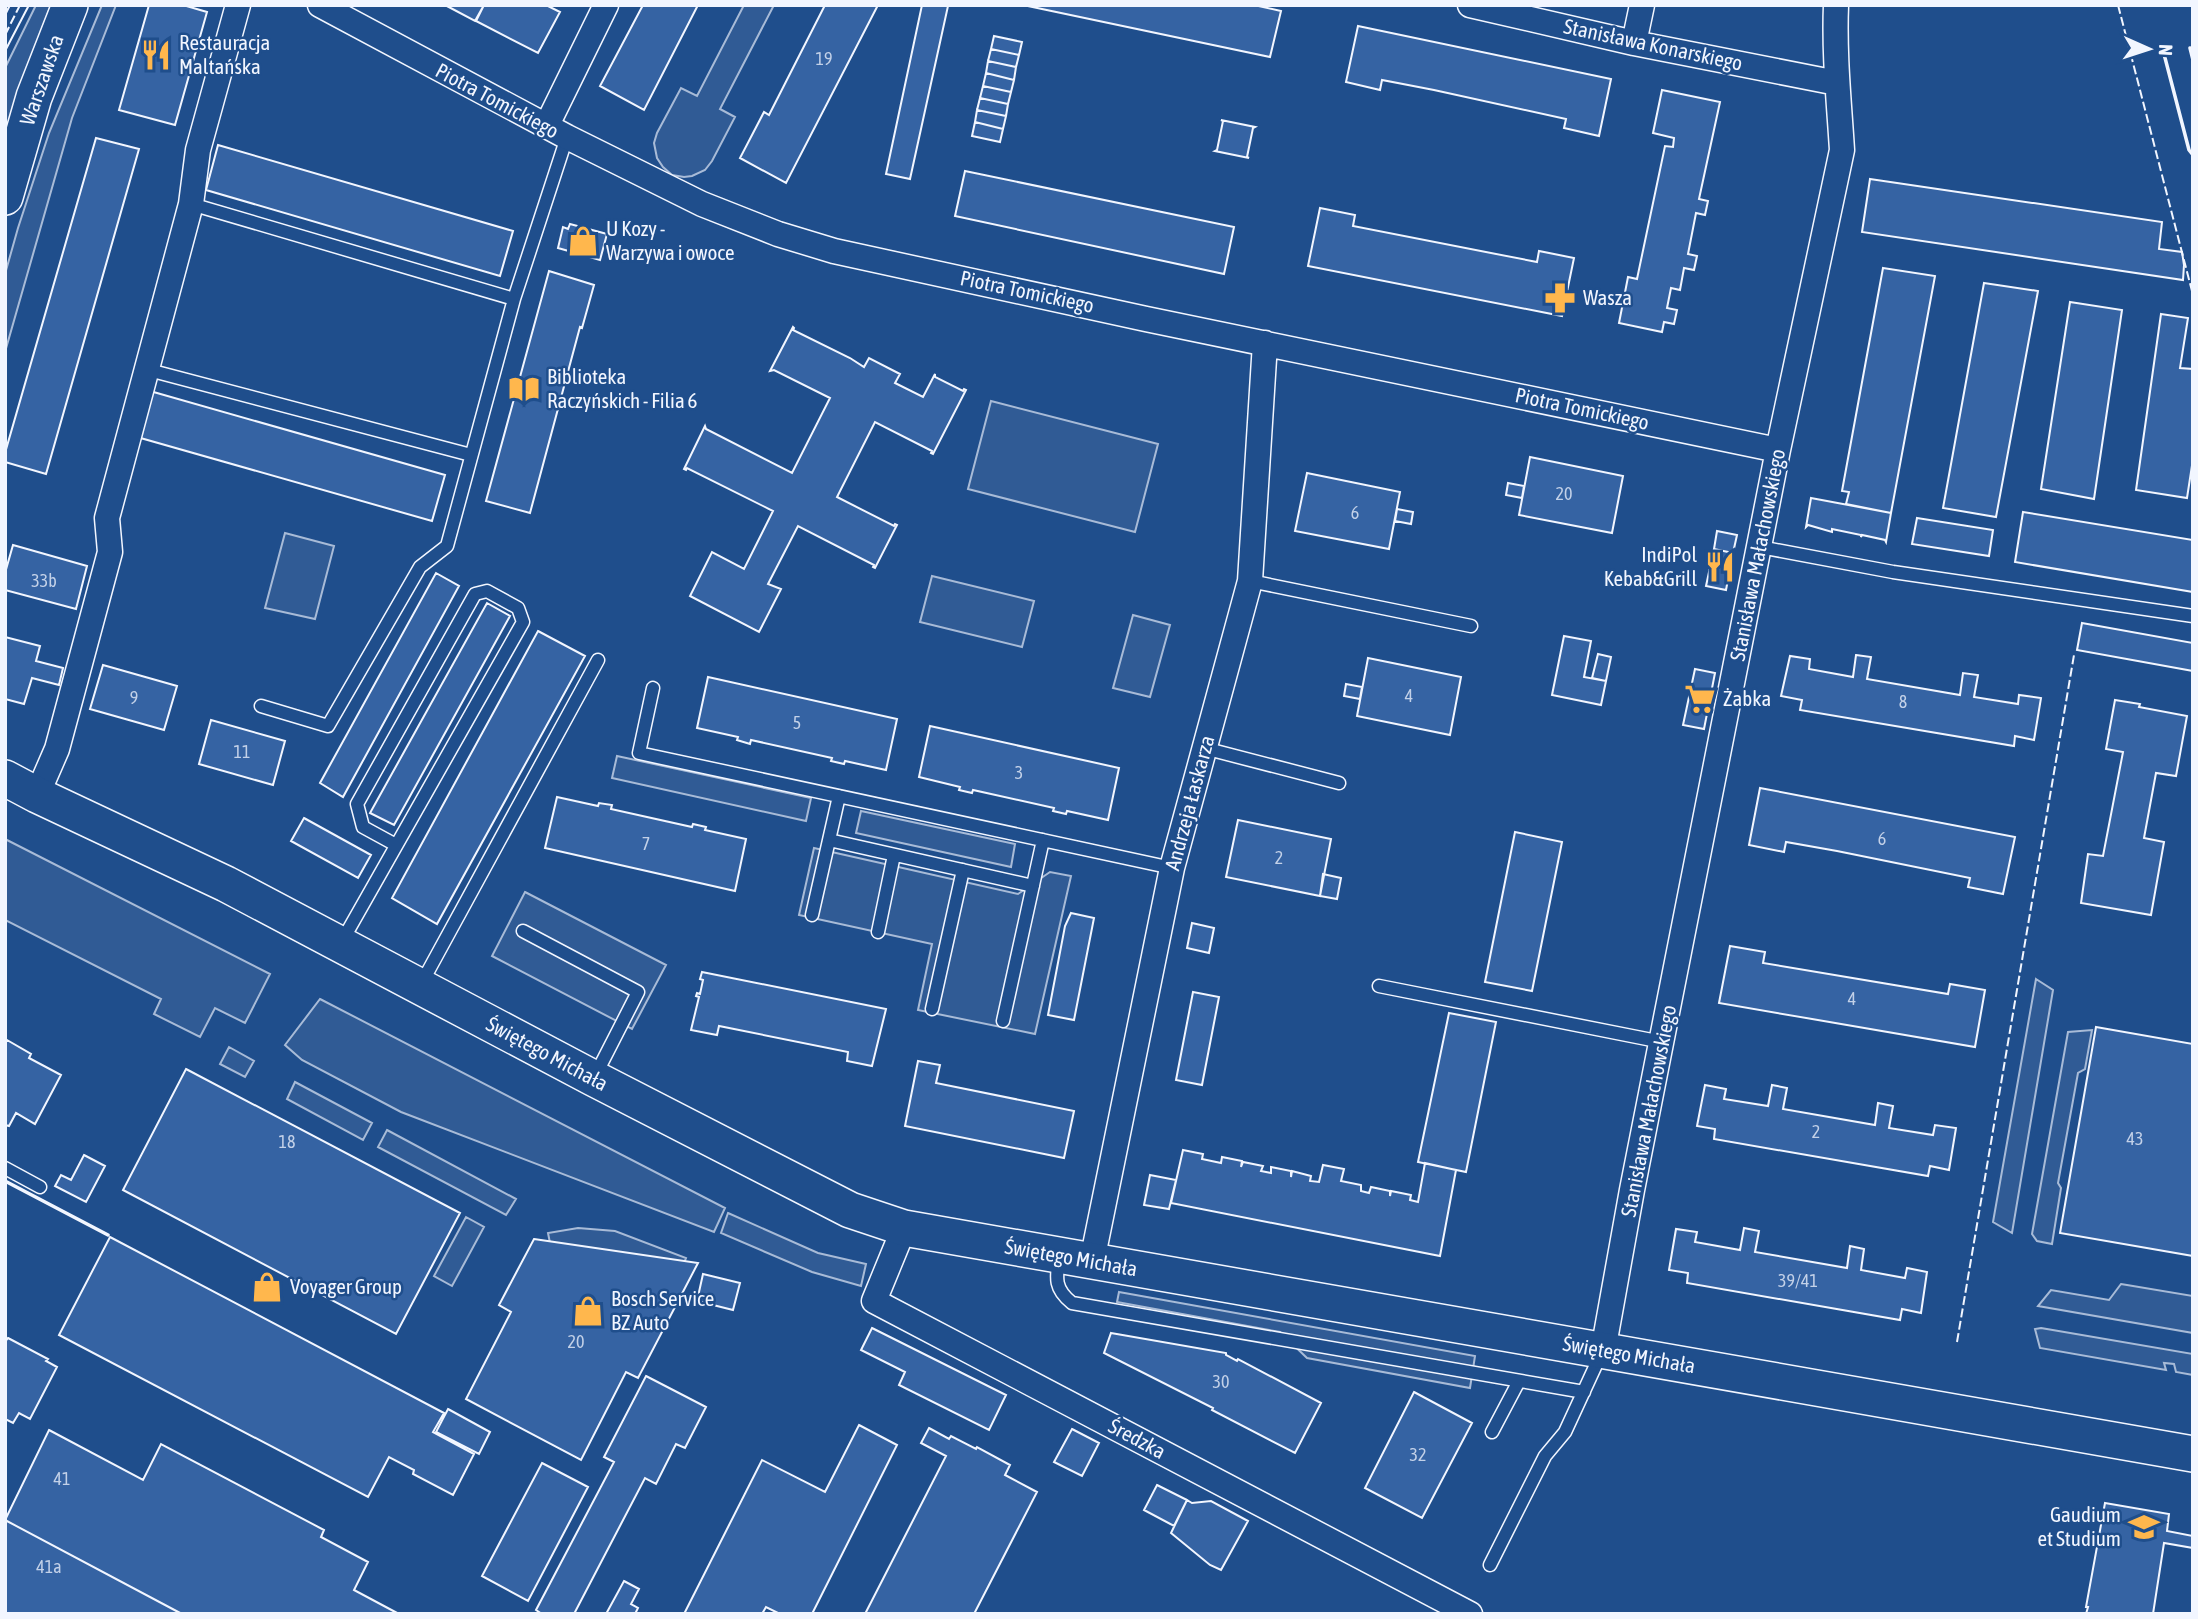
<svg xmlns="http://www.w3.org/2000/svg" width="2198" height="1619" viewBox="0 0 2198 1619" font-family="'Asap Condensed',sans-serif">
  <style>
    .built { fill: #305b95; stroke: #a8bbd7; stroke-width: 2 }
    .building { fill: #3563a3; stroke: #f2f6ff; stroke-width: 2 }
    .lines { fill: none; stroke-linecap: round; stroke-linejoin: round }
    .lane-casing { stroke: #f2f6ff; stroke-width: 15 }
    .street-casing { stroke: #f2f6ff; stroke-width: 27 }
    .secondary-casing { stroke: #f2f6ff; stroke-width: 38 }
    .lane { stroke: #1f4e8c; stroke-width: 12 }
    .street { stroke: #1f4e8c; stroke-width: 24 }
    .secondary { stroke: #1f4e8c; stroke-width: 35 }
    .tram { stroke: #f2f6ff; stroke-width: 2 }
    .fence { stroke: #f2f6ff; stroke-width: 2; stroke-dasharray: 9 3.5; stroke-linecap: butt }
    .wall { stroke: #f2f6ff; stroke-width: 3.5 }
    .labels { text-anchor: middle; stroke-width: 5; stroke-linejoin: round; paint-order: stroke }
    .number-label { font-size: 18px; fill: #c3d1e8 }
    .poi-label { font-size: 21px; fill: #f2f6ff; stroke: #1f4e8c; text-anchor: start }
    .street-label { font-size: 21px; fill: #f2f6ff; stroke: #1f4e8c }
  </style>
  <rect width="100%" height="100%" fill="#1f4e8c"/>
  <path class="built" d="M36,5h15l-27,71 -19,67v-75z
    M102,5h14l-44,113 -67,234v-78l13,-46 31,-95z
    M744,5h30l-54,104 15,8 -23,44 -7,9 -13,6 -8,1 -12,-2 -9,-8 -6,-9 -3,-15 3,-10 24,-45 16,8z
    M991,401l167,43 -23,88 -167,-43z
    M285,533l49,13 -19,73 -50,-11z
    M932,576l102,25 -12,46 -102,-25z
    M1133,615l37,10 -20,72 -37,-9z
    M617,756l194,42 -5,23 -194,-43z
    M861,811l154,33 -4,23 -155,-34z
    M5,839l265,135 -25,49 -30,-15 -15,29 -46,-23 7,-15 -156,-79z
    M814,848l204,46 32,-22 21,4 -36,158 -117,-24 14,-66 -133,-29z
    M525,892l141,73 -34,64 -140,-73z
    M2036,979l17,11 -41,243 -19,-11z
    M320,999l405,209 -11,24 -313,-120 -99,-52 -17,-15z
    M2092,1030l-7,39 -7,4 -20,110 3,5 -9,56 -15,-3 -5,-7 36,-202z
    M229,1047l25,14 -9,16 -25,-13z
    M295,1082l77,41 -9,17 -76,-41z
    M387,1130l129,69 -10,16 -128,-68z
    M728,1213l90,40 48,11 -5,22 -49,-14 -91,-39z
    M466,1217l18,10 -32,59 -18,-10z
    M578,1228l37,3 71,27 -4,10 -131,-20 -3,-15z
    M2121,1284l72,12v37l-155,-27 13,-16 58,10z
    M1119,1292l356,64 -5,32 -163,-30 -27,-26 -163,-30z
    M2041,1328l152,26v21l-17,-3 -2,-8 -10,-1 2,7 -126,-22 -5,-19z"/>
  <path class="building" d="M149,5h34l24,7 -32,113 -56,-15z
    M445,5h39l-9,16z
    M484,5h62l14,7 -22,41 -62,-32z
    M643,5h55l-54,105 -44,-24z
    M825,5h53l-92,178 -46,-25 24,-46 5,3z
    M922,5l26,1 -38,173 -24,-5z
    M1023,5h231l27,6 -11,46z
    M1358,26l253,53 -12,57 -35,-8 2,-9 -132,-29 -52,-10 -2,10 -34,-8z
    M994,36l28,6 -3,13 -28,-6z
    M991,49l28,6 -3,12 -28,-6z
    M988,61l28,6 -2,13 -28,-7z
    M986,73l28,7 -3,12 -28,-6z
    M983,86l28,6 -3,12 -28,-6z
    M1662,90l58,12 -21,97 9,2 -3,14 -9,-2 -8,41 9,2 -3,14 -10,-2 -4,22 -9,-2 -4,20 10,2 -3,14 -10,-2 -2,10 -43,-9 9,-46 9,2 28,-133 8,1 1,-9 -21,-5z
    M980,98l28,6 -2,12 -29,-6z
    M977,110l29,6 -3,13 -28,-7z
    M1221,120l34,7 -2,1 -6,29 2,1 -34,-7 2,-1 6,-29z
    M975,122l28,7 -3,13 -28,-6z
    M96,138l43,11 -93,325 -41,-12v-9z
    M218,145l295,86 -13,45 -294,-86z
    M965,171l269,56 -10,47 -269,-58z
    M1870,179l292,43 -3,27 23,3 2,13 -1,15 -321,-48z
    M1320,208l35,7 -2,11 184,36 2,-11 35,7 -12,58 -254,-50z
    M570,224l37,10 -7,26 -42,-12 5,-21 5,2z
    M1883,268l52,8 -44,237 -45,-9 3,-12 -7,-1z
    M549,271l45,14 -12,43 -2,-1 -50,186 -44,-12z
    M1984,283l54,8 -42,226 -53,-9z
    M2070,302l52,8 -28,189 -53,-10z
    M2161,314l27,4 -8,50 13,1v90l-6,39 -51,-8z
    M793,327l1,1 -1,2 57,28 14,9 5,-9 31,16 -5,9 28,14 12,-23v3l28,14 1,-2 2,1 -33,64 -2,-1 1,-2 -57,-29 -38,75 57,29 1,-2 2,1 -22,43 -2,-1 1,-2 -76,-39 -30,58 13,5 -22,43 -69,-36 22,-44 32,17 29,-58 -86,-43 -1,2 -2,-1 21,-43 1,3 86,44 38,-75 -56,-28 -4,1z
    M150,391l295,84 -13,46 -295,-84z
    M1530,457l93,19 -11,57 -93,-18z
    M1307,473l93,19 -11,57 -94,-18z
    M1508,483l16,3 -2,12 -16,-3z
    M1811,498l80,15 -5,29 -1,-2 -23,-5 -1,2v-2l-29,-6v3l-24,-7 -2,2z
    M1397,509l16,3 -2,12 -16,-3z
    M2023,512l170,28v52l-178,-30z
    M1917,518l76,12 -4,26 -77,-12z
    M1717,531l20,4 -4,18 -19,-4z
    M13,545l74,21 -11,43 -71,-19v-17z
    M1714,549l19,4 -7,37 -20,-4z
    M436,573l23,13 -116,211 -23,-14z
    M487,603l23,13 -116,209 -24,-12z
    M2082,623l111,20v28l-116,-21z
    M538,631l47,25 -148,268 -45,-26z
    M1564,636l27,5 -7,36 22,4 -5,24 -49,-10z
    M5,637l35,9 -4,15 27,7 -4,17 -27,-7 -8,26 -19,-5z
    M1598,654l13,3 -5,24 -14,-3z
    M1856,655l15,2 -4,22 93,16 3,-22 15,2 -4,22 44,7 1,-9 22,3 -7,42 -19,-4 -1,10 -214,-36 2,-10 -21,-4 9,-40 20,3 -1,10 44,8z
    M1368,658l93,19 -11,58 -93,-19z
    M103,665l74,21 -13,44 -74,-21z
    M1695,669l20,4 -11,56 -21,-4z
    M708,677l189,42 -11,51 -41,-9 -1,3 -13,-3 1,-3 -81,-18 -1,4 -13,-4 1,-3 -41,-9z
    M1346,684l16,3 -2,12 -16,-3z
    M2115,700l25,4 -1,3 48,9 -11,60 -20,-3 -12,65 20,4 -13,73 -70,-12 7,-49 15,2 20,-104 -17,-3z
    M211,720l74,21 -12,44 -74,-21z
    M930,726l189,42 -11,52 -41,-9 -1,3 -13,-3 1,-3 -81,-18 -1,3 -13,-3 1,-3 -41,-10z
    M1760,788l255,49 -12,57 -35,-7 2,-9 -133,-27 -51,-9 -2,10 -35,-7z
    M557,797l41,9 1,-3 13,2 -1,4 81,18 1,-3 13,3 -1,3 41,9 -11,52 -190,-43z
    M304,818l67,37 -13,23 -67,-37z
    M1238,820l93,19 -11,57 -94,-19z
    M1515,832l47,10 -30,149 -47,-9z
    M1323,874l18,4 -4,21 -17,-3z
    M1071,913l23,5 -20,102 -26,-5 17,-89z
    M1192,923l22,5 -5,25 -22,-5z
    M1730,946l35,6 -2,11 185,31 2,-10 35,6 -10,57 -256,-44z
    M702,972l184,37 -14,57 -25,-5 1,-9 -129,-26 -2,9 -26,-5 8,-33 -3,-1 1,-3 3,1 3,-14 -3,-1z
    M1193,992l26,5 -17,88 -26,-5z
    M1449,1013l47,9 -30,150 -48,-10z
    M2096,1027l97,17v212l-133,-23z
    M7,1040l24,14 -2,4 32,17 -26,49 -19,-11 -7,13 -4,-1v-81z
    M918,1061l22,4 -4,18 138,28 -10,47 -159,-32z
    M186,1069l274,144 -64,121 -273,-144z
    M1705,1085l21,4 -2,10 44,7 4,-21 15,3 -4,21 92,16 3,-22 15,3 -4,22 44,7 2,-10 21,3 -7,42 -19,-4 -2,10 -214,-37 1,-10 -18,-3z
    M1183,1150l20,4 -1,5 19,4 1,-6 20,4 -1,6 2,-5 20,4 -2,5 10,2v-6l20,4v6l1,-6 19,5 -1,5 9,1 4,-17 21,4 -3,12 20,4v6l8,2 2,-6 19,4v5l1,-5 20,4 -1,5 8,2 7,-39 31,7 -16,86 -269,-53z
    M84,1155l21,11 -19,36 -31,-16 6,-11 10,5z
    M1150,1175l26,5 -7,29 -25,-4z
    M1744,1228l15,3 -4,21 92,16 3,-22 14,3 -3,21 44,8 2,-10 20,4 -6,41 -19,-4 -2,11 -213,-37 1,-10 -19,-3 7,-41 21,3 -2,10 45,8z
    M110,1237l334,176 -11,19 41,22 -21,41 -40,-21 1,-4 -25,-13 -21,40 -309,-162z
    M534,1239l164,24 -60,115 -12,-6 -45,88 -115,-61 45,-87 -12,-7z
    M703,1274l37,9 -7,27 -36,-9z
    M872,1328l134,67 -17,35 -90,-45 6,-13 -44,-22z
    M1111,1333l115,20v2l11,6 1,-2 83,44 -26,50 -83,-43 1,-2 -109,-55z
    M8,1338l40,21 -2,2 11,6 -27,52 -11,-6 -6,10 -8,-4v-77z
    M646,1376l60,31 -21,41 -9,-4 -20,40 -11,-6 -71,136h-32l-6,-4 78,-148 -10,-5z
    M1414,1392l58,31 -50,95 -57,-30z
    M448,1409l42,23 -11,22 -43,-22z
    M859,1425l38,20 -85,169h-32l-14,-7 -4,7h-78l78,-154 63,32z
    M929,1428l20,11 2,-3 25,13 1,-2 33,18 -5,10 32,17 -63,122h-109l81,-158 -25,-13z
    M1072,1429l27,14 -17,33 -28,-14z
    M49,1430l94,50 18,-36 163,86 -3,7 47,25 -14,28 45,24h-217l-177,-94z
    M542,1463l46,24 -60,114 -46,-25z
    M1157,1485l30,15 -13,26 -30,-16z
    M1187,1500l5,3 19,-2 37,20 -27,49 -11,-5 -39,-32z
    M2105,1503l64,11 -2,17 26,5v12l-29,-5 -11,71h-67l2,-7h-2z
    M5,1520l177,94h-177z
    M624,1581l15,8 -8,15 7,4 -3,6h-29z"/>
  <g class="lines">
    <g class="lane-casing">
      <path id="lane" d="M191,204l323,95
        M145,369l326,86
        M1760,547l133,25 300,44
        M1250,581l221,45
        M653,688l-14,65 533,115
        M261,706l67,20 92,-159 27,-21 67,-247 53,-162
        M1204,748l135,35
        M829,840l204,46
        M812,915l27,-119
        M523,931l115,61 -44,86
        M878,932l16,-77
        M341,943l182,-321 -5,-14 -31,-17 -12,3 -118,210 6,23 33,18
        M420,986l178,-326
        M1379,986l283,56
        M932,1009l31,-139
        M1003,1021l40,-181
        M5,1168l35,19
        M1059,1257c-3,21 -5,32 13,46l512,89
        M1492,1432l27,-51
        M1490,1565l55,-109 20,-24 36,-78"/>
    </g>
    <g class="street-casing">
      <path id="street" d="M320,5l247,132 135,67 76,30 56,17 312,68 632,131
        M1470,5l164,38 203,40
        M1634,43l8,-38
        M547,125l59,-120
        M37,795l20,-46 53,-197 -3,-34 84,-314 7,-54 40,-145
        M904,1228l-30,73 596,313
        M1092,1261l80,-393 78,-287 15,-238
        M1603,1351l29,-161 146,-740 64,-300c-3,-48 -8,-96 -6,-145"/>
    </g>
    <g class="secondary-casing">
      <path id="secondary" d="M5,197l29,-100 36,-92
        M5,778l32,17 189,89 367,194 257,132 54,18 1289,226"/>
    </g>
    <use href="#lane" class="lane"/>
    <use href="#street" class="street"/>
    <use href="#secondary" class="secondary"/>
    <path class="tram" d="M5,15l5,-10
      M5,51l24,-46"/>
    <path class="fence" d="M2118,5l75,290
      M5,35l15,-30
      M1957,1342l117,-687"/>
    <path class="wall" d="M2190,48l3,12
      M2164,54l25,96 4,5
      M5,1181l103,54"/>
  </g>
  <defs>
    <g id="restaurant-bare" transform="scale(2.415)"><path d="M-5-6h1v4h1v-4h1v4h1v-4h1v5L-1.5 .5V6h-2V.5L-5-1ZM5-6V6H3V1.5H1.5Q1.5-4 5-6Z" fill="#ffb74d" stroke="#1f4e8c" stroke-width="2.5" paint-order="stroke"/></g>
    <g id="shop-bare" transform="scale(2.415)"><path d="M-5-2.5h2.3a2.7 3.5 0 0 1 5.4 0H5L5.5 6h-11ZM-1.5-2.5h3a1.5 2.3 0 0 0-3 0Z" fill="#ffb74d" stroke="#1f4e8c" stroke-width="2.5" paint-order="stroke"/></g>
    <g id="pharmacy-bare" transform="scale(2.415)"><path d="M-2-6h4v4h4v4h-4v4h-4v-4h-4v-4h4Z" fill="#ffb74d" stroke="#1f4e8c" stroke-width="2.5" paint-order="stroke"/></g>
    <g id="library-bare" transform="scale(2.415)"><path d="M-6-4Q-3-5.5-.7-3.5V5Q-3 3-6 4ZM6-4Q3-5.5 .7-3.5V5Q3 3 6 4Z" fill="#ffb74d" stroke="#1f4e8c" stroke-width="2.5" paint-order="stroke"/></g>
    <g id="supermarket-bare" transform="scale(2.415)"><path d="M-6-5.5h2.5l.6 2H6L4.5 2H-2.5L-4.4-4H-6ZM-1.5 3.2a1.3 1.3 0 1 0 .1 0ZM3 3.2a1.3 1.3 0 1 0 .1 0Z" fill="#ffb74d" stroke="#1f4e8c" stroke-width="2.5" paint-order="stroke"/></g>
    <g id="school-bare" transform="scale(2.415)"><path d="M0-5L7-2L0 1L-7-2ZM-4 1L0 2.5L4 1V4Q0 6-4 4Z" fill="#ffb74d" stroke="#1f4e8c" stroke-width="2.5" paint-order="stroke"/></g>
  </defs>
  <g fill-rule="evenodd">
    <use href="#restaurant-bare" x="156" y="55"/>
    <use href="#shop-bare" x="583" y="241"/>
    <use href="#pharmacy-bare" x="1560" y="298"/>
    <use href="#library-bare" x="524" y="389"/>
    <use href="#restaurant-bare" x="1720" y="567"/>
    <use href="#supermarket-bare" x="1700" y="699"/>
    <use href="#shop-bare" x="267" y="1287"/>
    <use href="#shop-bare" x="588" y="1311"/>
    <use href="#school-bare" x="2144" y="1527"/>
  </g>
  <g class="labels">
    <g class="number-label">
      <text x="824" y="65">19</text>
      <text x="1564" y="500">20</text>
      <text x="1355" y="519">6</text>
      <text x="44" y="587">33b</text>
      <text x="1409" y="702">4</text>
      <text x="134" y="704">9</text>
      <text x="1903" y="708">8</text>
      <text x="797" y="729">5</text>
      <text x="242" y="758">11</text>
      <text x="1019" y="779">3</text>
      <text x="1882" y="845">6</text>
      <text x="646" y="850">7</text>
      <text x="1279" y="864">2</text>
      <text x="1852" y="1005">4</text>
      <text x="1816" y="1138">2</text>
      <text x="2135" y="1145">43</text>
      <text x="287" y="1148">18</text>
      <text x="1798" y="1287">39/41</text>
      <text x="576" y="1348">20</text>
      <text x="1221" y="1388">30</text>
      <text x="1418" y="1461">32</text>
      <text x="62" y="1485">41</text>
      <text x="49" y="1573">41a</text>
    </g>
    <g class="poi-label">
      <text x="179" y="50">Restauracja<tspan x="179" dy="24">Maltańska</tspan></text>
      <text x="606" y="236">U Kozy -<tspan x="606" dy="24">Warzywa i owoce</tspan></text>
      <text x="1583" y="305">Wasza</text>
      <text x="547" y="384">Biblioteka<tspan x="547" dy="24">Raczyńskich - Filia 6</tspan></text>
      <text x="1697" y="562" text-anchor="end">IndiPol<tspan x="1697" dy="24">Kebab&amp;Grill</tspan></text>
      <text x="1723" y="706">Żabka</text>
      <text x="290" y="1294">Voyager Group</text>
      <text x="611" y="1306">Bosch Service<tspan x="611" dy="24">BZ Auto</tspan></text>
      <text x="2121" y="1522" text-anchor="end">Gaudium<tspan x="2121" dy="24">et Studium</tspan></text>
    </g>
    <g class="street-label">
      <text transform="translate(1653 45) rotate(12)" y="7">Stanisława Konarskiego</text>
      <text transform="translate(42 80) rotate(-71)" y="7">Warszawska</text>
      <text transform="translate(497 101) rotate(28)" y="7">Piotra Tomickiego</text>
      <text transform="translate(1027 292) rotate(12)" y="7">Piotra Tomickiego</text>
      <text transform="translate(1582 409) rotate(12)" y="7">Piotra Tomickiego</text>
      <text transform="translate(1758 555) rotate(-79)" y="7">Stanisława Małachowskiego</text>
      <text transform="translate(1190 803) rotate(-75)" y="7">Andrzeja Łaskarza</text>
      <text transform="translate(547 1054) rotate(28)" y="7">Świętego Michała</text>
      <text transform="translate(1649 1111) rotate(-79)" y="7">Stanisława Małachowskiego</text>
      <text transform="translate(1071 1258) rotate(10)" y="7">Świętego Michała</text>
      <text transform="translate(1629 1355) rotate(10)" y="7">Świętego Michała</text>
      <text transform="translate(1137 1439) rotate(28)" y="7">Średzka</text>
    </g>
  </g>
  <rect width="2198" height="1619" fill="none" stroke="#f2f6ff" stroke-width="14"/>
  <g transform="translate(2149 49) rotate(93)" stroke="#1f4e8c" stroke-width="5" paint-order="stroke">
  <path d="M0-5L12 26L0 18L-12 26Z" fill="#f2f6ff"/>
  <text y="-10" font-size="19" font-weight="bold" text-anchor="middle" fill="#f2f6ff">N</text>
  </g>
</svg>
